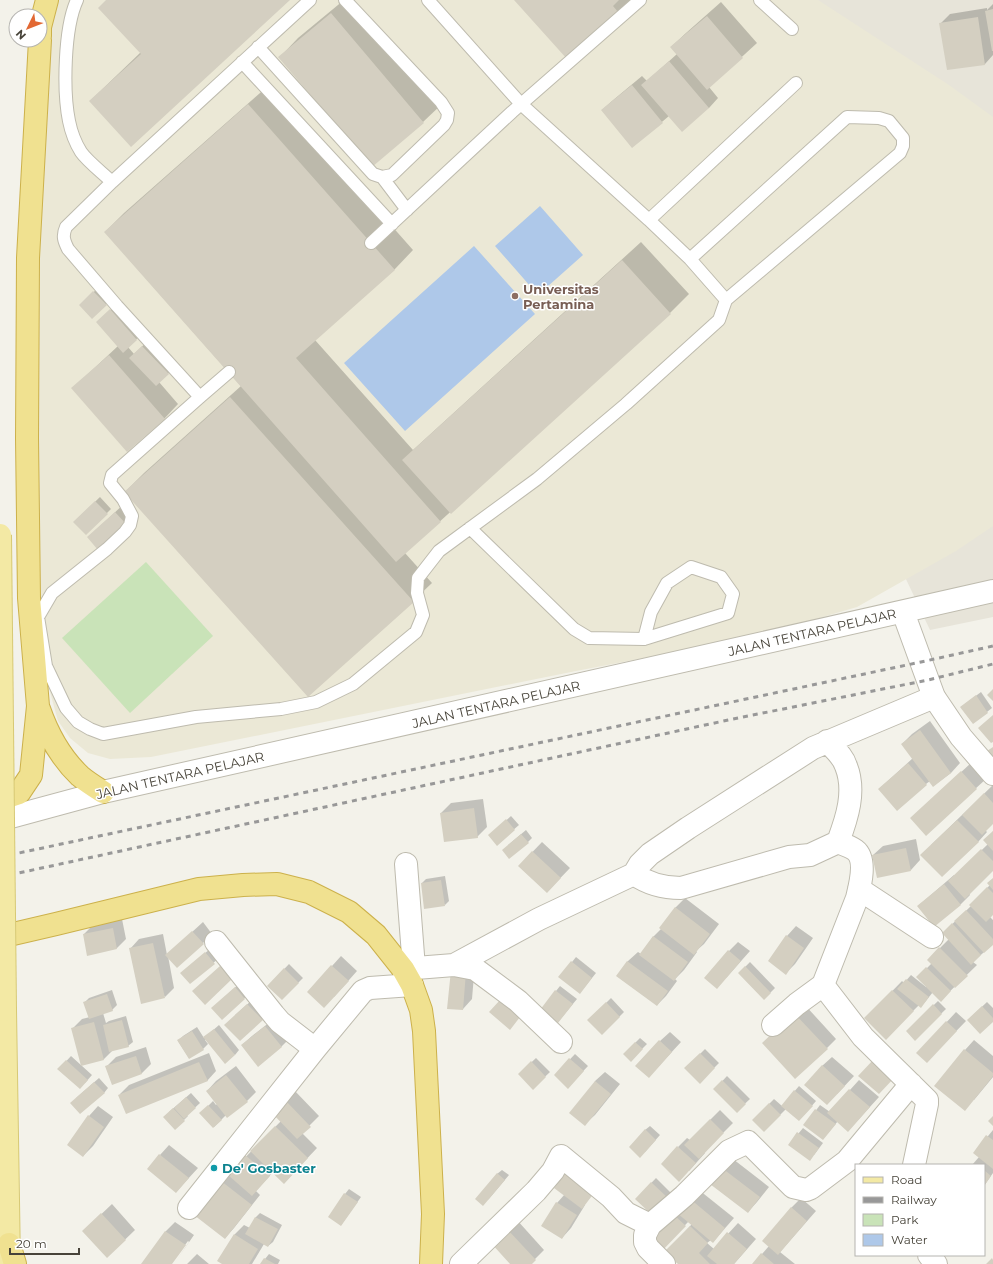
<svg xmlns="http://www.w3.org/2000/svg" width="993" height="1264" viewBox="0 0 993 1264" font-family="Montserrat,sans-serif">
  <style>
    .residential { fill: #e7e4d9 }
    .education { fill: #ebe8d6 }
    .green { fill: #c9e3b8 }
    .water { fill: #aec8e9 }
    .shadow { fill: #0003 }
    .building { fill: #d4cfc1 }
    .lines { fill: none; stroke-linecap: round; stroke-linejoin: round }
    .service-casing { stroke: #bebbae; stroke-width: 14 }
    .minor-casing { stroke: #bebbae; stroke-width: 24 }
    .tertiary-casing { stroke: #bebbae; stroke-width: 24 }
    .primary-casing { stroke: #d7c975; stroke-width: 24 }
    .trunk-casing { stroke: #ccb14b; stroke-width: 24 }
    .service { stroke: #fff; stroke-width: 12 }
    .minor { stroke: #fff; stroke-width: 22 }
    .tertiary { stroke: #fff; stroke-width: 22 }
    .primary { stroke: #f3e9a4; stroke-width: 22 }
    .trunk { stroke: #f0e190; stroke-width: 22 }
    .rail { stroke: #989898; stroke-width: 3; stroke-dasharray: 5 5; stroke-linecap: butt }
    .primary-bridge-casing { stroke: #d7c975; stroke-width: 24; stroke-linecap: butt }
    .primary-bridge { stroke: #f3e9a4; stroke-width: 22 }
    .education-dot { fill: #8d6e63; stroke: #fff; stroke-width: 1.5 }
    .culture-dot { fill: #0f9aa8; stroke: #fff; stroke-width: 1.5 }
    .labels { text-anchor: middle; stroke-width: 3; stroke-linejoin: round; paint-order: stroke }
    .education-label { font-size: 13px; font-weight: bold; fill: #785e54; stroke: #fff; text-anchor: start }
    .street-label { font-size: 13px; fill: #474339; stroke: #fff }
    .culture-label { font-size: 13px; font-weight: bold; fill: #0d838f; stroke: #fff; text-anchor: start }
  </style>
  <rect width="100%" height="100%" fill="#f3f2ea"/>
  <path class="residential" d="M801,0h192v125z
    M993,521v96l-63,13 -25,-53z"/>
  <path class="education" d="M41,0h777l131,85 44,32v409l-37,25 -99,56 -99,29 -187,36 -420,85 -41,2 -22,-6 -18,-15 -12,-17 -8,-29 -14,-76v-502z"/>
  <path class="green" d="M146,562l67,74 -83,77 -68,-75z"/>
  <path class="water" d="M540,206l43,49 -45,40 -43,-49z
    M474,246l61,68 -130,117 -61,-68z"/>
  <path class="shadow" d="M107,0h182l-199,101 51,-49z
    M344,0h10l88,104 -19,18 -143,-65 18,-19z
    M515,0h115l-12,12z
    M721,2l36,41 -48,44 9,11 -9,10 -40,8 -37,31 -30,-37 10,-9 30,-25 5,5 30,-27 -6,-7 15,-14z
    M993,4v51l-8,9 -37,5 -8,-45 10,-10 37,-6v2z
    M268,86l145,164 -18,19 -80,71 98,110 228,-208 48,52 -19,19 -265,240 27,30 -19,18 -288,-109 19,-19 97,-87 -136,-154 19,-19z
    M98,288l12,12 -18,18 -12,-13z
    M120,301l26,29 -18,17 6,7 18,-17 26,27 -19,18 19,22 -14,15 -91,-31 45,-42 -11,-33z
    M100,497l11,12 -25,25 -12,-12z
    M125,503l11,12 -37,34 -1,-21z
    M981,692l11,16 -19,15 -12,-16z
    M930,721l30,42 -9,10 -18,13 -3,-5 -4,3 -47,5 34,-31 -11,-14 10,-10z
    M971,763l15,16 -60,55 -5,-25z
    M993,785v37l-8,8 2,2 -9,10 -47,3z
    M483,799l4,28 -10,10 -36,-24 10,-10z
    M511,816l8,9 -22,19 -3,-13z
    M526,830l6,8 -4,4 -20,3z
    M993,831v39l-24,23 1,2 -9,9 -27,22 -16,-20 36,-31 1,1 33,-32z
    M916,839l4,21 -9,10 -38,-15 10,-9z
    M542,842l28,26 -23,24 -28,-26z
    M445,876l4,25 -4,4 -23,-22 4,-4z
    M993,879v35l-3,3 3,3v24l-20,18 4,3 -36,35 -8,-8 -8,10 -6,3 -33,33 -20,-20 36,-37 2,2 7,-8 15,12 1,-1 -9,-9 14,-14 -4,-3 21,-21 -6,-6 28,-27 -1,-1 20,-20z
    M685,898l34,26 -15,20 -8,7 1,1 -13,18 -9,9 2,2 -11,15 -9,9 -40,-29 11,-15 10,-9 3,2 12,-17 8,-8 14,-21z
    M122,919l4,20 -9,9 -29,6 -4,-20 9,-9z
    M203,922l9,12 -9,9 -35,13 6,32 -9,9 -35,-48 9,-10 24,-5 4,21z
    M796,926l17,12 -18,26 -9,9 1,-37z
    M738,942l12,9 -24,27 3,-27z
    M210,949l9,9 -29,25 -4,-14z
    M341,956l16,15 -23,26 -2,-31z
    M576,957l20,16 -12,15 -24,-11z
    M750,962l25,26 -11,11 -25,-26z
    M475,963l-3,36 -9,10 -11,-38z
    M289,964l14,14 -21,21 -14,-13z
    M240,983l9,11 -27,24 -5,-14z
    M560,986l17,13 -19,23 -2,-31z
    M112,990l5,15 -5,5 -9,3 3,10 3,-2 17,-5 7,26 -5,4 -15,4 -9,9 -22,6 -10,-36 10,-10 8,-2 -5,-15 4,-4z
    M258,995l14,15 -10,9 -27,-4z
    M611,998l13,14 -22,22 -13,-14z
    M938,1001l8,8 -31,30 -8,-8z
    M987,1002l6,6v13l-25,-1z
    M804,1004l32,35 -9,9 -64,-5z
    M956,1012l10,9 -30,31 -18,1z
    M275,1018l16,19 -10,10 -39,-2 10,-9z
    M219,1025l20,25 -4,5 -29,-16 -1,1 3,4 -5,5 -14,9 -11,-17 5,-5 14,-9 7,11z
    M670,1032l11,10 -23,25 2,-26z
    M640,1038l7,6 -16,16 -7,-6z
    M974,1040l19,16v21l-19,23 -9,-50z
    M146,1047l5,17 -9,9 -30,10 -6,-16 10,-10z
    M705,1049l14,14 -19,19 -14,-14z
    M209,1053l7,18 -9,10 -88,14 10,-10z
    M575,1054l13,12 -16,17 -17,-8z
    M71,1056l21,19 -7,8 -26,-14z
    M832,1057l22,19 -17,18 -15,-28z
    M536,1058l14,14 -17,16 -14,-14z
    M236,1066l20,26 -9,9 -21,14 -12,12 -13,-14 12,-12 3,4 1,-1 -10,-13 9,-10z
    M605,1072l15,12 -25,31 -10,9 10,-43z
    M727,1076l23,23 -13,12 -22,-22z
    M99,1078l9,10 -4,5 -28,5z
    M859,1080l20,17 -31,34 -10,-10 -15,18 -18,-14 15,-20 10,7z
    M799,1086l17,15 -12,14 -18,-6 -22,22 -11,-11 21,-21 8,7z
    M294,1090l25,26 -17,17 15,15 -33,35 -11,-11 -17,19 4,4 -26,33 -9,10 -3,-57 59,-60 -9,-9z
    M191,1093l9,10 -13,12 1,1 -4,4 -15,-8z
    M98,1106l15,11 -20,29 -10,10 6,-40z
    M720,1110l13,13 -29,29 1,1 -16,18 -11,-24 9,-9 3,2z
    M650,1126l10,9 -15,17v-22z
    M803,1128l20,15 -9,12 -25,-10z
    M993,1130v43l-9,13v-21h-12l7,-8 -5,-4z
    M169,1145l29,23 -22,24 -16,-37z
    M733,1159l36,28 -12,15 -9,10 -37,-28z
    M502,1170l7,5 -21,25 9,-26z
    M656,1178l16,16 -19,20 -17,-15z
    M602,1183l-18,22h1l-14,23 -9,10 -5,-35 8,-9z
    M349,1189l12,8 -20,28 4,-31z
    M699,1190l35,28 -21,24 -2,-2 -4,3 7,6 24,-26 18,16 -22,25h-55l-13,-12 26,-28 -3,-3 -25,26 -14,-5z
    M801,1198l15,13 -36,41 15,12h-42l16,-18 22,-38z
    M112,1204l23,26 -28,27 -14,-35z
    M260,1213l22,12 -9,17 -5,4 -4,-2 -12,20h-28l11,-30 9,-9 6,3 6,-11z
    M517,1220l27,30 -14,14h-18l-20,-21z
    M175,1222l19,13 -20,29 15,-22 -1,-1 -17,23h-28l23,-33z
    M197,1254l12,10h-22z
    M269,1254l11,6 -2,4h-17z"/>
  <path class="building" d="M106,0h184l-159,147 -42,-46 52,-47 -43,-46z
    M514,0h105l-6,6 6,7 -52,46z
    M993,9v42h-1l-7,-40z
    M331,13l93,110 -52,44 -94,-110z
    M707,16l36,42 -36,32 -37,-43z
    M978,17l7,48 -38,5 -8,-47z
    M669,61l40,47 -27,24 -41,-47z
    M632,85l31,38 -31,25 -31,-38z
    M248,104l147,166 -99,88 145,164 -45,40 -292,-330z
    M622,260l49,54 -220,200 -49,-54z
    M93,291l14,14 -15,14 -13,-14z
    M110,309l27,31 -14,13 -27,-31z
    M142,346l27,28 -13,12 -27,-28z
    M109,355l56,64 -38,33 -56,-64z
    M230,397l184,205 -106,95 -184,-205z
    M95,501l13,13 -22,21 -13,-13z
    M115,512l12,13 -29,25 -11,-13z
    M993,689v12l-6,-6z
    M976,695l12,18 -15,11 -13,-17z
    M993,715v27l-2,1 -13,-15z
    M920,730l31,43 -18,14 -32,-43z
    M993,747v20l-9,-14z
    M908,763l19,22 -30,26 -19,-22z
    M961,771l16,18 -51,47 -16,-18z
    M984,793l9,10v21l-11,11 -20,-20z
    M474,808l4,30 -34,4 -4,-29z
    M506,819l9,11 -18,16 -9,-11z
    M957,820l22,22 -37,35 -22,-22z
    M993,831v20l-10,-11z
    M521,834l8,9 -20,16 -7,-9z
    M906,848l5,23 -34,7 -5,-23z
    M981,849l12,12v10l-28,28 -17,-18z
    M532,851l29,27 -14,15 -29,-27z
    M993,878v12l-6,-7z
    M441,880l4,26 -21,3 -3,-26z
    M944,884l17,21 -27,22 -17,-21z
    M987,887l6,6v22l-7,7 -17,-17z
    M675,907l35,27 -16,21 -35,-27z
    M966,910l27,29v6l-9,8 -30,-32z
    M952,923l29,32 -10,10 -29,-32z
    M113,928l4,21 -30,7 -4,-22z
    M192,931l12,13 -27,24 -12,-13z
    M786,935l18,13 -18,27 -18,-14z
    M653,936l35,26 -14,19 -35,-26z
    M153,943l12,55 -24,6 -12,-56z
    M939,947l29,29 -13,12 -28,-28z
    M728,950l13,11 -24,28 -13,-11z
    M205,952l10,12 -25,20 -10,-11z
    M571,961l21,17 -12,16 -22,-17z
    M627,961l41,30 -11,15 -41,-30z
    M331,965l18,16 -25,27 -17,-16z
    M220,966l12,13 -27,26 -13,-14z
    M745,966l26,27 -7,7 -26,-27z
    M926,967l25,24 -10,11 -25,-25z
    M284,968l15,15 -17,17 -15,-14z
    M451,970l15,2 -3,38 -16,-1z
    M906,979l23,18 -8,11 -24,-19z
    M235,987l10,12 -23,21 -11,-12z
    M555,990l18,14 -15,19 -18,-13z
    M892,990l22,21 -28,29 -22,-22z
    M107,994l6,17 -24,8 -6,-17z
    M500,1000l20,17 -10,13 -21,-18z
    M606,1002l14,15 -18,18 -15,-15z
    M247,1004l16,16 -23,21 -16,-16z
    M933,1004l9,10 -27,27 -9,-10z
    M982,1006l11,12v4l-13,12 -13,-14z
    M794,1013l34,36 -33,30 -33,-36z
    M122,1020l7,27 -20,5 -6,-27z
    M946,1021l11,10 -30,32 -11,-10z
    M94,1022l10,38 -23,6 -10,-38z
    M265,1026l17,21 -24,20 -17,-22z
    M214,1029l21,26 -10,9 -22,-27z
    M192,1031l12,19 -15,9 -12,-19z
    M659,1040l13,12 -23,26 -14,-12z
    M635,1042l8,7 -12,13 -8,-8z
    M964,1049l29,24v3l-28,35 -31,-25z
    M700,1053l15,15 -15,16 -16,-16z
    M136,1056l6,18 -30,11 -7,-19z
    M569,1058l15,13 -16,18 -14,-14z
    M874,1059l21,18 -16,17 -21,-18z
    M66,1060l22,20 -8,9 -23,-20z
    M531,1061l15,16 -13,13 -15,-16z
    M199,1062l9,19 -82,33 -8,-19z
    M822,1065l23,21 -18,19 -23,-20z
    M226,1075l22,27 -21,16 -21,-27z
    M722,1080l24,24 -9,9 -24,-24z
    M595,1081l16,13 -26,32 -16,-13z
    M94,1082l11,11 -25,21 -10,-11z
    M849,1089l21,18 -22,25 -21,-19z
    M794,1090l19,16 -14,15 -18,-15z
    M186,1097l10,11 -12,11 -10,-11z
    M284,1099l27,28 -14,12 -26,-27z
    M769,1103l12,12 -17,17 -12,-12z
    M208,1105l14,15 -9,8 -14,-15z
    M173,1108l12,13 -10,9 -12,-13z
    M815,1109l21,15 -13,16 -20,-15z
    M88,1115l16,12 -21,30 -16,-12z
    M993,1116v10l-5,-5z
    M710,1119l14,14 -25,26 -15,-14z
    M275,1126l33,32 -24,26 -34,-33z
    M645,1129l11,11 -16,18 -11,-11z
    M797,1132l22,16 -9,13 -22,-16z
    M986,1135l7,5v29l-20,-16z
    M677,1146l19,17 -17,19 -18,-18z
    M159,1154l30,24 -13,15 -29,-24z
    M245,1155l25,21 -18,20 -24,-21z
    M722,1168l38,29 -12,16 -38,-29z
    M984,1170l7,6 -7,10z
    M566,1172l28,21 -12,16 -28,-21z
    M497,1173l8,7 -22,26 -8,-7z
    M221,1181l31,24 -27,34 -31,-24z
    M651,1182l18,17 -16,17 -18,-17z
    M344,1193l14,9 -17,24 -13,-9z
    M689,1198l36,30 -12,15 -36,-30z
    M556,1202l21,13 -15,24 -21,-13z
    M791,1207l16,14 -29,34 -16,-14z
    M101,1213l25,27 -19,18 -25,-27z
    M674,1215l12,11 -26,27 -11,-11z
    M255,1217l23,12 -10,18 -23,-13z
    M690,1226l18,17 -9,10 11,11h-32l-14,-12z
    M507,1229l29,31 -4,4h-22l-19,-21z
    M165,1231l21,14 -14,19h-31z
    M727,1232l20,17 -13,15h-17l-10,-8z
    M234,1234l24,15 -9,15h-27l-5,-3z
    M761,1253l13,11h-22z
    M264,1258l11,6h-15z
    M992,1258l1,2v4h-7z"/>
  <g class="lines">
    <g class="service-casing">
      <path id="service" d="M77,0c-13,28 -14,91 -8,121 2,10 7,23 12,31 7,10 22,21 31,30
        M760,0l32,29
        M258,47l115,127 9,3 10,-2 52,-50 3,-5 1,-7 -7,-11 -96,-102
        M242,62l150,162
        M382,177l25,33
        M649,220l147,-137
        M371,243l141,-131 128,-112
        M690,259l157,-142 32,1 10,3 14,17v8l-3,7 -174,147
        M229,372l-29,25 -88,78 -2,8 13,16 9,17 -2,9 -5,7 -18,17 -55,44 -14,24 8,49 20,42 12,14 12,7 13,5 93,-17 85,-8 35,-7 37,-18 63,-52 7,-17 -6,-22 1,-15 21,-27 98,-72 89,-75 93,-84 7,-20 -36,-41 -41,-39 -128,-116 -93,-104
        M200,397l-83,-91 -49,-57c-4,-8 -6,-13 -2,-22l46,-45 198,-182
        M470,528l104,101 15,9 55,1 84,-26 5,-19 -12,-17 -30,-10 -24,16 -16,29 -7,27"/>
    </g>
    <g class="minor-casing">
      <path id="minor" d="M838,842c5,2 13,5 17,8 12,9 5,36 2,48l-34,87 40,52 64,63v4l-13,61
        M406,864l8,104
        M634,874c14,10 29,14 47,14l108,-31 21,-2 28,-13c9,-24 18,-51 8,-76 -3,-10 -12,-17 -19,-25
        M859,889l73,48
        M216,942l58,73 6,7 35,27
        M454,965l85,-46 95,-45 6,-10 10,-10 38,-26 125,-80 121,-51
        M403,969l51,-4 21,4 43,32 43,41
        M773,1025l24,-21 26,-19
        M189,1208l126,-159 48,-58 7,-3 42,-3
        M929,1255l7,9
        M461,1264l75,-73 17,-20 8,-15 50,41 15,16 24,12
        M664,1264l-16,-16 -3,-6v-7l5,-10 34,-29 45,-45 19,-9 45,45 13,3 5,-2 36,-27 64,-77"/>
    </g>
    <g class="tertiary-casing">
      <path id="tertiary" d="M903,612l31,85 27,40 32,37
        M0,820l103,-28 890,-201"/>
    </g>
    <g class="primary-casing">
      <path id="primary" d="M5,1010l4,253"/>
    </g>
    <g class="trunk-casing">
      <path id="trunk" d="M40,36v-9l7,-27
        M39,709c9,26 21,48 41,67 7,6 15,11 23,16
        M0,797l10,-1 9,-3 12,-18 7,-69 -9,-108 -2,-160 1,-180 12,-218
        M0,937l56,-13 143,-35 44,-4 34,-1 32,8 40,20 27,23 27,34 9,16 9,25 3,21 9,183 -2,50
        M9,1244l6,20"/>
    </g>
    <use href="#service" class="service"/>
    <use href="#minor" class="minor"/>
    <use href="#tertiary" class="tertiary"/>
    <use href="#primary" class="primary"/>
    <use href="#trunk" class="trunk"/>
    <path class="rail" d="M0,857l921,-195 72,-16
      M0,877l733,-158 195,-39 65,-16"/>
    <g class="primary-bridge-casing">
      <path id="primary-bridge" d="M0,535l5,475"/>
    </g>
    <use href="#primary-bridge" class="primary-bridge"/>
  </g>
  <circle class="education-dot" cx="515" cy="296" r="4"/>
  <circle class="culture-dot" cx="214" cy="1168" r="4"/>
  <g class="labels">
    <g class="education-label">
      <text x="523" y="294">Universitas<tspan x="523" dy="15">Pertamina</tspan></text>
    </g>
    <g class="street-label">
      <text transform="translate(812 632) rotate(-13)" y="5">JALAN TENTARA PELAJAR</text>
      <text transform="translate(496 704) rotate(-13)" y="5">JALAN TENTARA PELAJAR</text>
      <text transform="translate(180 775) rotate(-13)" y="5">JALAN TENTARA PELAJAR</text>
    </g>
    <g class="culture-label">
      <text x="222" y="1173">De' Gosbaster</text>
    </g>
  </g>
  <rect x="855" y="1164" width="130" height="92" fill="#ffffff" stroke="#b5b4b0"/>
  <rect x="863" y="1177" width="20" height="6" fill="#f3e9a4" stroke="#b5b4b0"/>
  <text x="891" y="1184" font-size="12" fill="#474339">Road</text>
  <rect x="863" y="1197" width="20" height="6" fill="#989898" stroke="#b5b4b0"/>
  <text x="891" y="1204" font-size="12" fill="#474339">Railway</text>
  <rect x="863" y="1214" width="20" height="12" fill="#c9e3b8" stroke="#b5b4b0"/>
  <text x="891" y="1224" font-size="12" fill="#474339">Park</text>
  <rect x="863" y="1234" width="20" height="12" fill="#aec8e9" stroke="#b5b4b0"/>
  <text x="891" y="1244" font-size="12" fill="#474339">Water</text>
  <g transform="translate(28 28) rotate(227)"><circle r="19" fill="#ffffff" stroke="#b5b4b0"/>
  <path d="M0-3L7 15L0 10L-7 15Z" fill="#e26833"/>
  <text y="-6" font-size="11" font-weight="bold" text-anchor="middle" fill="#474339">N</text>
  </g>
  <path d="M10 1248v6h69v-6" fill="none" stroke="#474339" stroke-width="2"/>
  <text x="16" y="1248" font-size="12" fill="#474339" stroke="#ffffff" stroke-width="3" paint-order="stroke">20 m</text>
</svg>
